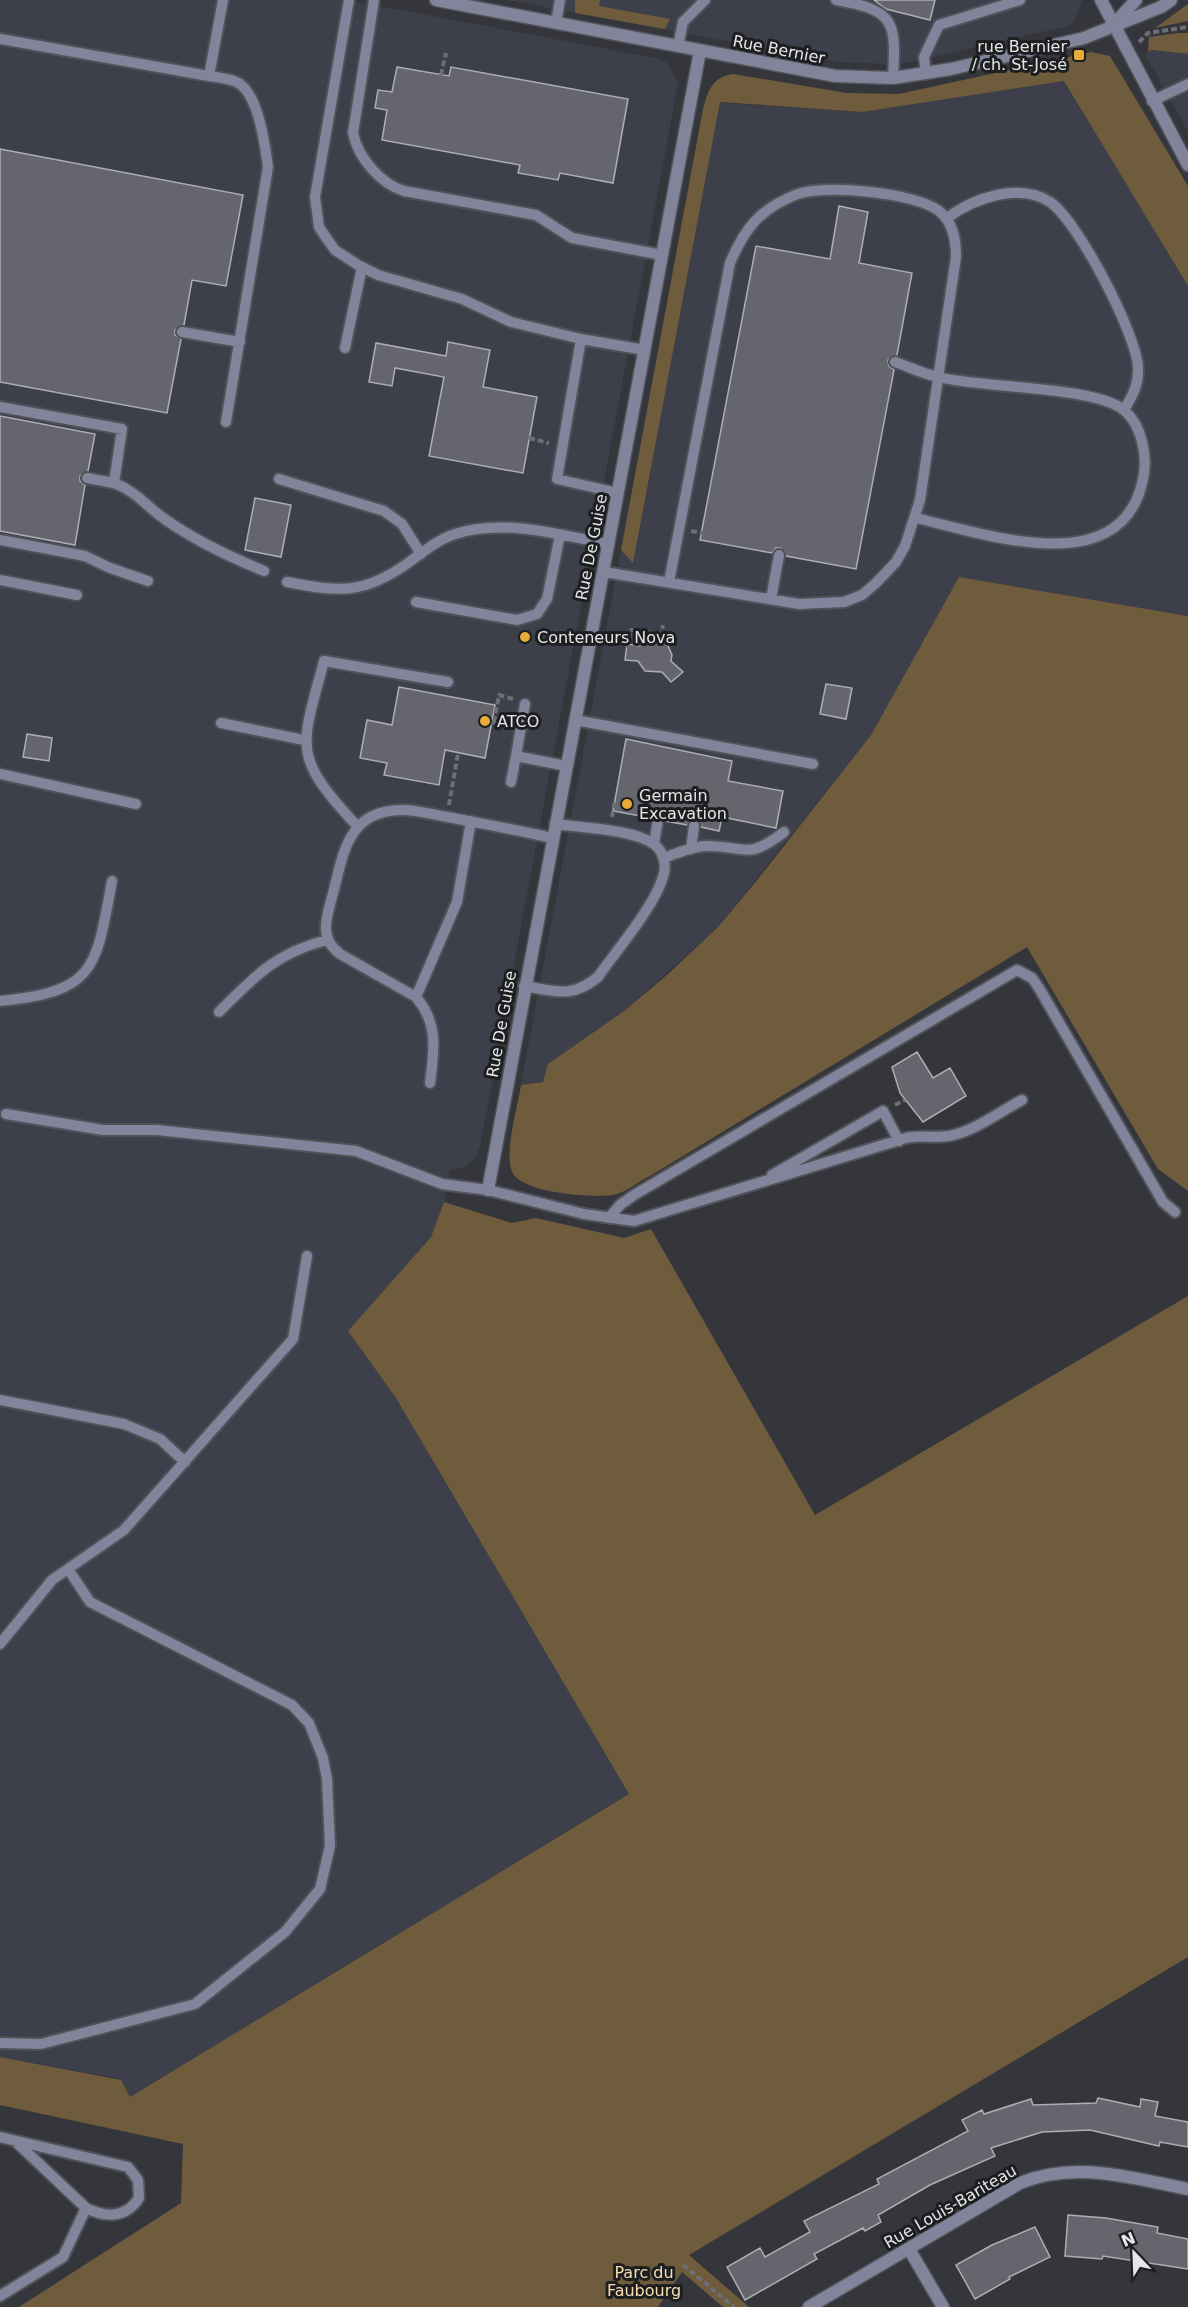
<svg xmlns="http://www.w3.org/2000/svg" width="1188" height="2307" viewBox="0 0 1188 2307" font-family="'DejaVu Sans',sans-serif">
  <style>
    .built { fill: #3d3f4a }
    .green { fill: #6f5c3c }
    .building { fill: #65666d; stroke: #adaeb5; stroke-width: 1.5 }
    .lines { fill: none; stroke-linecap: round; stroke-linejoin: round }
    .service-casing { stroke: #515258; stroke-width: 14 }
    .minor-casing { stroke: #515258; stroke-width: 15 }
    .tertiary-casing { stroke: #515258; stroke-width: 15 }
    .path { stroke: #6e6f74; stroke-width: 4; stroke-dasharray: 6 3; stroke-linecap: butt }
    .service { stroke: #81849b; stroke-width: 10 }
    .minor { stroke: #81849b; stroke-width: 12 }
    .tertiary { stroke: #81849b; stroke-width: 12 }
    .poi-dot { fill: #e8ab37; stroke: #1d1e20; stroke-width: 2 }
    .labels { text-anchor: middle; stroke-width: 6; stroke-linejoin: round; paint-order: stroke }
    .poi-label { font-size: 16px; fill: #e5e6e9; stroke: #1d1e20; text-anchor: start }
    .street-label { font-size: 16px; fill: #e5e6e9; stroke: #1d1e20 }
    .park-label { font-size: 16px; fill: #f8ddb1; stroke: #1d1e20 }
  </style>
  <rect width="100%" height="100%" fill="#35363c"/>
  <path class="built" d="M0,0h347l309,58 12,5 10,21 -198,1063 -6,12 -9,8 -15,3 -6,32 -13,35 -83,94 48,67 233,396 -499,303 -9,-18 -121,-22z
    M507,0h575l-8,22 -6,4 -158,36 -22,2 -50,-2z
    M1152,50l36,4v78l-43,-78z
    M1064,80l124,206v330l-229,-39 -88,158 -153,192 -94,84 -76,53 -5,18 -22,3 184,-983 157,10z"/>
  <path class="green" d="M575,0h25l-1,6 71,13 -5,10 -90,-16z
    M1188,4v17l-33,7z
    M1179,33h9v21l-36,-4 -4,2 1,-15z
    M1091,52l19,4 78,130v100l-124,-205 -202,31 -142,-10 -87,461 -12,-13 82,-441c5,-18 9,-32 30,-35l114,19 52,1z
    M959,577l229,39v575l-30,-22 -131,-222 -377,229c-11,5 -25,17 -37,19 -22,3 -91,-2 -101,-23 -8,-19 6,-67 9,-87l22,-3 5,-18 76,-53 44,-37 50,-47 40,-48 113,-144z
    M444,1202l68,21 24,-5 88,20 27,-9 164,286 373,-219v661l-499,298 60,52h-26l-41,-35 -24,35h-639l162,-104 2,-59 -183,-39v-48l121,23 9,17 499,-303 -233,-396 -48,-67 83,-94z"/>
  <path class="building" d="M874,0h61l-5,20 -44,-11z
    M397,67l52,9 2,-9 177,32 -15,84 -53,-10 -2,7 -40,-7 2,-8 -138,-25 5,-30 -12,-2 3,-18 14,2z
    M0,149l243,46 -17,91 -34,-6 -8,45 -9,5v5l6,4 -14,74 -167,-31z
    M839,206l29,6 -9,51 53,10 -15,82 -9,5 1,6 5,4 -38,199 -70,-13 -5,-8h-5l-4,5 -72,-13 56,-294 74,13z
    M448,342l42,8 -7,37 54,10 -14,76 -94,-17 15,-79 -49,-9 -3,18 -23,-4 7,-39 70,13z
    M0,416l95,18 -7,37 -8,5v5l5,4 -10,60 -75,-14z
    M255,498l36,7 -10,52 -36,-7z
    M649,638l17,3 6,14 -1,6 12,11 -12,10 -9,-10 -17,-1 -7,-10 -13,-1 2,-16 12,2z
    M826,684l26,4 -6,31 -26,-5z
    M399,687l96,18 -10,53 -40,-8 -6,35 -55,-10 3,-12 -27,-5 7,-38 25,5z
    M27,734l25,4 -3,23 -26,-4z
    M626,739l106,22 -4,20 55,10 -7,37 -54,-11 -3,14 -18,-4 -5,-8h-5l-4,6 -22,-4 -5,-9h-5l-4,6 -38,-7z
    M917,1052l16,26 17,-10 16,28 -43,26 -23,-29 -8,-26z
    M1098,2098l42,9 1,-8 17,3 -3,14 33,6v25l-28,-5 -1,4 -69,-16 -48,2 -51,16 4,8 -65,29 -52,30 3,7 -16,9 -2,-3 -49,26 3,5 -72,41 -18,-33 33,-19 5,9 45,-25 -6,-11 75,-37 -2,-5 91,-48 -6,-11 20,-10 2,4 47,-15 2,6 63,-2z
    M1068,2215l38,3 52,9 -1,6 31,6v30l-85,-13 -1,3 -37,-3z
    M1035,2227l15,30 -41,20 1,2 -35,20 -19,-34 36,-20z"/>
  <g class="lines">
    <g class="service-casing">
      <path id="service" d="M349,0l-34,197 4,30 8,12 8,11 23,15 20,10 84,24 49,23 70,17
        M374,0l-21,133c5,25 28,51 51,58l132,24 36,23 90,17
        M836,0c60,10 60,22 57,78
        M556,23l4,-23
        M0,39l209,37 14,-76
        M678,46l5,-24 22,-22
        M926,74l-2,-17 15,-32 81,-25
        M209,76c10,2 22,2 31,8 19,14 25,61 28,83l-42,255
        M1152,101l36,-17
        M947,218c27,-20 72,-36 103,-16 28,19 86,131 88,165 1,17 -5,28 -14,43
        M182,332l58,10
        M345,348l17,-81
        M895,362c14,5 29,12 43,15 41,11 160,9 187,34 17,15 23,46 18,68 -21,104 -157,55 -227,39
        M0,407l122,22 -8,54 -27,-5
        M279,479l105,32 18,13 19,30
        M114,483c22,8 33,24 52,37 30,21 64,37 98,51
        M618,493l-61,-14 24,-140 64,11
        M0,540l85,16 25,12 38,13
        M604,572l195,32 45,-2 18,-7 14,-12 20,-21 9,-16 15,-46 36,-243c0,-18 -3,-35 -17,-46 -22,-18 -118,-28 -144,-16 -36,15 -50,33 -65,68l-61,319
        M0,580l77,15
        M287,582c52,10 76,13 121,-19 15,-11 29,-23 47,-29 49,-16 105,1 154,10
        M771,599l8,-44
        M416,602l101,18 20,-6 10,-15 13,-64
        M525,704l-9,52 50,10
        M575,720l238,44
        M221,723l83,17
        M0,774l136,30
        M511,782l5,-26
        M358,827c-66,-71 -58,-77 -34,-166l124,21
        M654,844l4,-25
        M691,849l3,-23
        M664,858c13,-5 27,-11 41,-12 41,-1 40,16 79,-14
        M524,986c32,5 47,13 74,-9 18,-26 56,-70 65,-100 4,-11 1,-25 -9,-33 -22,-15 -72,-16 -99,-20
        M416,997l41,-95 14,-81
        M0,1001c96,-9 96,-33 112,-120
        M219,1012c37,-37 56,-58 107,-72
        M430,1083c4,-32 9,-59 -14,-86l-76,-43c-21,-16 -14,-35 -8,-57 7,-24 10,-54 28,-72 11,-11 28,-15 43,-15 15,0 31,5 45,7 35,7 70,13 104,21
        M6,1114l97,16h54l199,21 86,33 46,6 96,24 50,7 272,-83c15,-3 29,0 43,-2 26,-5 50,-24 73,-36
        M772,1175l111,-64 16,30
        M609,1218l11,-13 14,-10 383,-225 15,8 7,10 124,214 12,10
        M0,1400l124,24 36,15 25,23
        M0,1644l52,-64 72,-50 169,-191 14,-83
        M0,2043l41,1 154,-40 90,-72 35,-43 10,-43 -3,-67 -4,-21 -14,-35 -17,-18 -202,-103 -22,-33
        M0,2137l128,30 10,13 1,18c-13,20 -33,20 -53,10l-71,-67
        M0,2296l63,-39 23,-49"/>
    </g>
    <g class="minor-casing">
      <path id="minor" d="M436,0l399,76 58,2 58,-9 133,-31 77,-31 10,-7
        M1114,24l22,-24
        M488,1190l212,-1139
        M909,2249l34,58
        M809,2307l211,-124c56,-23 111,-5 168,6"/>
    </g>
    <g class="tertiary-casing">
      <path id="tertiary" d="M1101,0l87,165"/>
    </g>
    <path class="path" d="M1139,42l9,-9 40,-6
      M441,75l5,-22
      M529,438l20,5
      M691,531l11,2
      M627,648l4,-18 30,4 2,-9
      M493,722l16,3
      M494,722l5,-27 14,4
      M449,805l9,-52
      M612,817l3,-17
      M895,1105l10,-5
      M683,2265l51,42"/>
    <use href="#service" class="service"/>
    <use href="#minor" class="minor"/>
    <use href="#tertiary" class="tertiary"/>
  </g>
  <g class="poi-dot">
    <rect x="1073" y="49" width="12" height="12" rx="3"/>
    <circle cx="525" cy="637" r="6"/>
    <circle cx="485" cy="721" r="6"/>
    <circle cx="627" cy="804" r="6"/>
  </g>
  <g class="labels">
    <g class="poi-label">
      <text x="1067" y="52" text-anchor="end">rue Bernier<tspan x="1067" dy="18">/ ch. St-José</tspan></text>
      <text x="537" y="643">Conteneurs Nova</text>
      <text x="497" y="727">ATCO</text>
      <text x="639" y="801">Germain<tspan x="639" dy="18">Excavation</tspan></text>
    </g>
    <g class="street-label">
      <text transform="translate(779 49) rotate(11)" y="6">Rue Bernier</text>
      <text transform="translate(591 547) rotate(-79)" y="6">Rue De Guise</text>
      <text transform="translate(501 1024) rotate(-80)" y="6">Rue De Guise</text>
      <text transform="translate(950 2206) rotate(-30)" y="6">Rue Louis-Bariteau</text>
    </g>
    <g class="park-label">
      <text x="644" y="2278">Parc du<tspan x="644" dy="18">Faubourg</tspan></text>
    </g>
  </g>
  <g transform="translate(1134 2253) rotate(337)" stroke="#1d1e20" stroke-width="4.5" paint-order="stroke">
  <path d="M0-4.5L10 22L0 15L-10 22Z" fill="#e5e6e9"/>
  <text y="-9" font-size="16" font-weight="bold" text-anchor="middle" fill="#e5e6e9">N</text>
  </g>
</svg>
